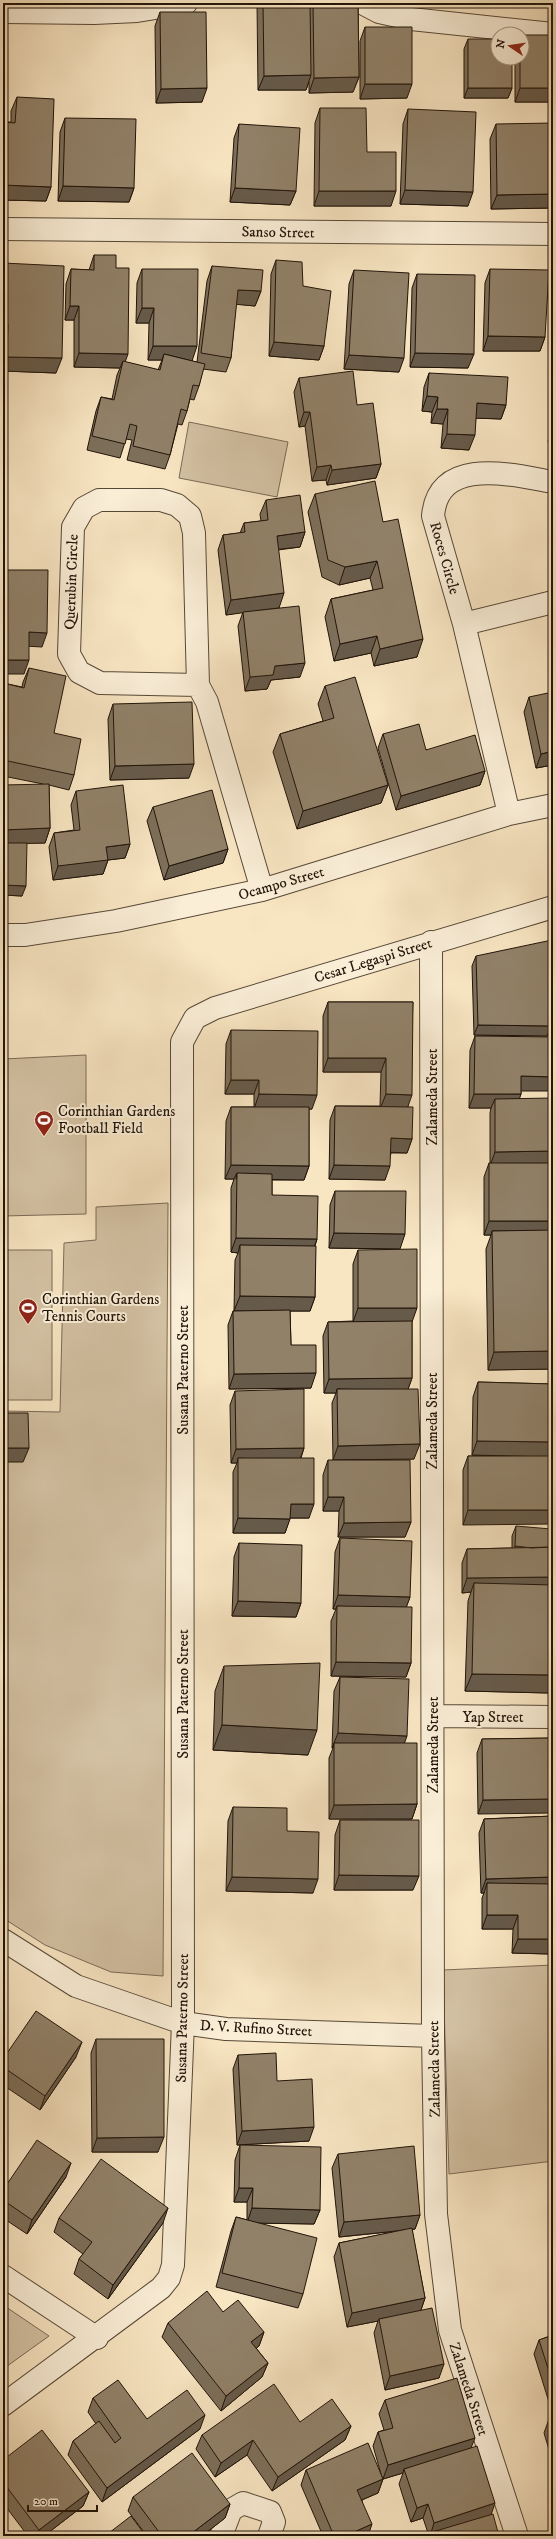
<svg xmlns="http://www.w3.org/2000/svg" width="556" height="2539" viewBox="0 0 556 2539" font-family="'IM FELL DW Pica',serif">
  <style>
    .green { fill: #d3c1a3; stroke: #7a6a56 }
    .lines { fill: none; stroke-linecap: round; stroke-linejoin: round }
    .minor-casing { stroke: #574837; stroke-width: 24 }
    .minor { stroke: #faeed7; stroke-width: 22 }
    .wall { fill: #7d6f5a; stroke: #211409 }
    .shaded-wall { fill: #665a4a; stroke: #211409 }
    .building { fill: #918169; stroke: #211409 }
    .labels { text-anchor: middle; stroke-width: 4; stroke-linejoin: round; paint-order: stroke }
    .street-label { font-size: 15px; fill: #211409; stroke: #faeed7 }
    .poi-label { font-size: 15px; fill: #211409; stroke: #faeed7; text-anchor: start }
  </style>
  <rect width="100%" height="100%" fill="#f8e5c2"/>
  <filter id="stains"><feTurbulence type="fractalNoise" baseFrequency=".005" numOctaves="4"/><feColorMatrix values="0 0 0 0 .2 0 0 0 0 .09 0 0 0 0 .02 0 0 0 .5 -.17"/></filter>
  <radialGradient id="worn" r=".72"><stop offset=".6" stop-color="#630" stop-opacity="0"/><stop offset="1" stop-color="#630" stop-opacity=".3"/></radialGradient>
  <path class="green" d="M189,422l99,20 -11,55 -98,-19z
    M86,1055v159l-83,2v-157z
    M168,1203l-5,773 -52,-4 -66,-27 -42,-27v-507l57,1 4,-169 32,-3v-33z
    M3,1250h49v150h-49z
    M553,1965v196l-104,13 -6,-204z
    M3,2305l46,31 -46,33z"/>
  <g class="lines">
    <g class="minor-casing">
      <path id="minor" d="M362,3l17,9 32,7 142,15
        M3,12l91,1 43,-2 49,-8
        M3,229l550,5
        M464,624l89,-22
        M198,685l-98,-2 -21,-11 -10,-18 4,-127 11,-19 15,-8h62l16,5 13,11 4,17 4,152 9,17 55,188
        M509,814l-45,-190 -31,-108c5,-61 80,-41 120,-34
        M3,935h22l91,-14 146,-31 247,-76 44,-9
        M431,942l2,1094 3,178 14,116 67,206
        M433,1716l120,1
        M3,1940l73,46 107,37 43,6 207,7
        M3,2276l94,62
        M3,2405l158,-117 8,-10 4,-13 10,-242 -1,-981 13,-24 20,-10 338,-101
        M221,2536l10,-26 12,-7 27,9 4,10 -5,14"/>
    </g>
    <use href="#minor" class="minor"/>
  </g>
  <path class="wall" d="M257,3h101l1,74 -6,15 -44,1v-11l-3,8h-48z
    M160,12l42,90 -46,1 -1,-77z
    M365,27l42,71 -47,1v-58z
    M553,35v67h-38v-44h7z
    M468,39l44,49 -4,10h-44v-49z
    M17,97l34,90 -5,14 -43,-1v-78h8v-11z
    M320,108l47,44 24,54h-77l1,-83z
    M408,109l60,97 -68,-2 3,-80z
    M65,118l69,70 -5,14 -71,-1 2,-69z
    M239,124l57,67 -6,14 -60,-3 4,-64z
    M496,124l55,84 -60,1 -1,-70z
    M94,255l22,13 9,94 33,8 4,-10h-14l1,-37h-13l1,-40 5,-14 50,92 5,1 10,-81 5,-15 49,25 -6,15 -19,-2 -5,54 -5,14 -23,-3 -4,17 -5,14 -4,-1 -3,12 -5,14 -4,-1 -8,31 -5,14 -38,-9 5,-20 -6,-1 -6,19 -33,-8 9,-39 5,-14 11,2 5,-24 3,-7 -46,-1v-47h-9l1,-36 5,-15 18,1z
    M276,260l27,26 21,60 -5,14 -50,-4 2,-82z
    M3,263l53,110 -53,-2z
    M490,269l55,68 -5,14h-57l2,-68z
    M354,270l45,102 -55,-3 5,-85z
    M417,274l51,94 -58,-1 2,-79z
    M429,373l77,32 -5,14 -25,-1 -7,32 -28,-2 2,-24 -12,-1 1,-11 -10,-1 2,-24z
    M299,378l58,27 24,59 -5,14 -49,7 -1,-5 -14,1 -7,-55 -6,1 -5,-35z
    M553,419v24l-5,-1z
    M315,494l68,28 34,135 -43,9 -3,-13 -37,8 -9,-44 6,-18 42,-9 -3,-12 -31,7 -17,-8 -14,-65z
    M266,500l39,32 -5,15 -22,3 1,58 21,69 -29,3 -4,9 -22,2 -7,-65 5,-14 -17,3 -8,-65 5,-15 17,-2 4,-10 17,-2 -1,-7z
    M29,668l25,65 20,42 -5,15 -20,-5 1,43 -5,15h-22l-1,53 -19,-1 40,-111 -40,-8v-93l19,4 1,-5z
    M325,686l63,99 -7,18 -84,26 -24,-77 7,-18 43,-13 -5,-17z
    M529,697l24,68 -17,3 -12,-56z
    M113,704l76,74 -79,2 -2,-61z
    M383,734l102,37 -5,14 -84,25 -18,-62z
    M76,791l54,53 -5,14 -17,2 -5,14 -50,6 -4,-33 5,-14 20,-3 -3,-25z
    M153,807l75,42 -5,14 -59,17 -17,-59z
    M476,956l75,70 -4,10 -73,-1 -2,-69z
    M328,1002h85l-5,105 4,32 -5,14h-16l-6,27 -56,-1 1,-59 5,-14h45l1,-34h-58v-56z
    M231,1030l81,79h-3v57l-5,14h-32v15l45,44 -2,7v51l-5,14h-20l1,34 20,43 -82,1 -1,-64 5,-14h1l1,-51 3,-7 -7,-1v-64l3,-9h-9l1,-58 5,-14h23v-13h-29l1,-50z
    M475,1036l46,55v3l-2,4 34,271 -65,1 -2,-121 5,-14h-7v-58l5,-14h1v-50l1,-5h-22l1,-58z
    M335,1191l65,58 -71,-1 1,-43z
    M358,1250l54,72v56l-4,11 6,70 -81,1 -1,-57 4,-10h-12l-1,-57 5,-14 25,-1v-57z
    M478,1382l75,2v59l-5,13 -85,69v-55l5,-14h53l-49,-1 1,-58z
    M235,1391l69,57 -3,10 8,60h-19l-5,15h-52v-61l4,-9h-6l-1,-58z
    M328,1460l83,62 -6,15h-67l1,-26h-16v-36z
    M516,1526l33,167 -84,-2 3,-90 3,-9 -9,1v-30l5,-14 45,-1v-12z
    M340,1538l70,59 -4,10 5,56 -5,14 -75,-1v-55l5,-12h-3l2,-57z
    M239,1543l62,60 -5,14 -64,-1 2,-59z
    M224,1666l84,89 -95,-5 2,-59z
    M340,1677l65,66 12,61 -5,15h-83v-61l4,-10h-1l2,-57z
    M553,1738l-75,76 -1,-61 5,-14z
    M233,1807l54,24 26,62 -87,-2 2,-70z
    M553,1816v131l-3,7 -38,-1 1,-24h-31v-31l2,-5h-3l-2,-60 5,-14z
    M340,1820l73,70h-79l1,-55z
    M96,2039l62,113h-66l-1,-99z
    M238,2055l39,26 32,60 -72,4 -4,-76z
    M76,2057l-36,53 -37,-25v-26z
    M240,2145l80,65 -6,14 -54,-1 43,71 -5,14 -82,-21 15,-56 5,-14 11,3v-18h-13l1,-42z
    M338,2154l82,61 -5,14 -3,1 13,68 -4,12 18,68 -54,12 -11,-57 4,-12 -31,6 -13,-70 5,-14 60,-12 -60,6 -7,-69z
    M66,2177l-39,57 -24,-16v-28z
    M59,2218l104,5 -55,76 -34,-25 5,-15 4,-5 -29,-22z
    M223,2312l41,20 -5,14 -3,2 12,15 -6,14 -41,34 -59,-74 6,-14z
    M553,2335v80l-19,-61 5,-14z
    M93,2398l54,21 53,10 -98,73 -34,-47 5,-14 23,-17 -8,-12z
    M385,2400l86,48 20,66 -63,19 -5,-15 -12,4 -12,-38 4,-11 -20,6 -5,14 -16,7 6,36h-45l-22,-51 5,-15 75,4 -8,-28 5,-14 6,-2 -5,-16z
    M553,2417v46l-9,-30 5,-14z
    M300,2422l51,4 -6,14 -73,51 -25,-36 -32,22 -19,-28 6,-14z
    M3,2460l86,32 -6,14 -39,30h-16l-25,-33z
    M133,2497l97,7 -5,14 -23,18h-55l-19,-25z"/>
  <path class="shaded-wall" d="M311,75l-5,15h-48l6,-14z
    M359,77l-6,15 -44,1 5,-15z
    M365,84h47l-5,14 -47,1z
    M207,88l-5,14 -46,1 5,-14z
    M468,88h44l-4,10h-44z
    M520,88h33v14h-38z
    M3,185l48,2 -5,14 -43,-1z
    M63,186l71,2 -5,14 -71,-1z
    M235,188l61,3 -6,14 -60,-3z
    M405,190l68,2 -5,14 -68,-2z
    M319,191h77l-5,15h-77z
    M553,194v9l-2,5 -60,1 6,-14z
    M238,290l23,1 -6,15 -22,-2z
    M70,306h9l-5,14h-9z
    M142,308h12l-5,15h-13z
    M8,324l-5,14v-13z
    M488,336l57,1 -5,14h-57z
    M274,342l50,4 -5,14 -50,-4z
    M153,346h44l-5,15 -28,-7 -2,6h-14z
    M79,353l49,1 -5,14v-7l-3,7 -46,-1z
    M415,353l59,1 -6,14 -58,-1z
    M349,355l55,3 -5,14 -55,-3z
    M7,357l55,1 -6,15 -53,-2v-3z
    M427,396l11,1 -6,15 -10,-1z
    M477,403l29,2 -5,14 -29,-1z
    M437,409h11l-5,15 -12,-1z
    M304,412h6l-5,14 -6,1z
    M447,434l28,1 -6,15 -28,-2z
    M381,464l-5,14 -49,7 5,-15z
    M331,465l-5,15 -14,1 5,-14z
    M305,532l-5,15 -28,3 5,-14z
    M377,561l-7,17 -31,7 6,-18z
    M284,593l-5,15 -53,7 5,-15z
    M29,632l18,1 -5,14 -18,-1z
    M377,636l-6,17 -37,8 6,-17z
    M423,639l-6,18 -43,9 6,-17z
    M3,660h26l-5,14h-21z
    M305,663l-5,14 -29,3 -4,9 -22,2 5,-14 25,-11z
    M553,751v14l-17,3 5,-14z
    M194,764l-5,14 -79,2 5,-14z
    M485,771l-5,14 -84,25 5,-14z
    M388,785l-7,18 -84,26 6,-18z
    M50,828l-5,15 -42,1v-14z
    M130,844l-5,14 -17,2 -5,14 -50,6 5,-14 48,-19z
    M228,849l-5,14 -59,17 5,-14z
    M3,885l23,1 -4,10 -19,-1z
    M478,1025l73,1 -4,10 -73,-1z
    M328,1058h58l-5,14h-58z
    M521,1076l32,1v14h-37z
    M231,1080h28l-5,14h-29z
    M259,1094l58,1 -5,14h-58z
    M386,1094l26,1 -5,14h-27z
    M474,1094h47l-5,15 -21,-10 -4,9h-22z
    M391,1138l21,1 -5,14 -21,-1z
    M553,1151v14l-63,1 5,-14z
    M231,1165l78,1 -5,14 -68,-1 1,-6 -3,6h-9z
    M334,1165l56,1 -5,14 -56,-1z
    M489,1221h64v10h-61l-1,4h-7z
    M334,1233l71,1 -5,15 -71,-1z
    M236,1238l81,1 -5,14 -72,-8 -2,8 -7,-1z
    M240,1296l75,1 -5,14h-76z
    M358,1308h59l-5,14h-59z
    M553,1351v18l-65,1 6,-18z
    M316,1373l-5,15 -82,1 5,-15z
    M412,1378l-5,14 -70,-3 -1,4h-12l5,-14z
    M477,1441l76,1v1l-5,14 -76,-2z
    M420,1444l-6,15 -81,1 5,-14z
    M3,1448h26l-6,14h-20z
    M304,1448l-5,14 -61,-4 -1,5h-6l5,-14z
    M328,1497h16l-5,14h-16z
    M291,1504h23l-5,14h-23z
    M468,1510h85v14l-90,1z
    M238,1518l52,1 -5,14h-52z
    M411,1522l-6,15h-67l6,-14z
    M515,1546l36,4 -39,6z
    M553,1577v14l-79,-8 -3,9 -9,1 5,-15z
    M338,1595l72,2 -5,14 -68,-5 -1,3h-3z
    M238,1601l63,2 -5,14 -64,-1z
    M336,1662l75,1 -5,14 -75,-1z
    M472,1674l81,1v7l-4,11 -84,-2z
    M222,1725l95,5 -9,25 -95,-5z
    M338,1733l69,3 -5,14 -68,-7 -1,5h-1z
    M553,1799v14l-75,1 5,-14z
    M417,1804l-5,15h-83l5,-14z
    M339,1875l80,1 -6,14h-79z
    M232,1877l86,2 -5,14 -87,-2z
    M553,1877v11l-66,-5 -3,10h-3l5,-14z
    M487,1915h31l-5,14h-31z
    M518,1939h35v8l-3,7 -38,-1z
    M82,2042l-6,15 -36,53 5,-14z
    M314,2127l-5,14 -72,4 5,-14z
    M164,2137l-6,15h-66l5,-14z
    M71,2163l-5,14 -39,57 5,-14z
    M239,2188h14l-6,14h-13z
    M168,2208l-5,15 -55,76 5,-14z
    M252,2208l68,2 -6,14 -67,-1z
    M420,2215l-5,14 -76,8 5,-15z
    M425,2298l-5,15 -41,6 -1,2 -31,6 5,-14z
    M264,2332l-5,14 -13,10 5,-14z
    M268,2363l-6,14 -41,34 5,-15z
    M444,2364l-5,14 -54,12 5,-14z
    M205,2415l-5,14 -98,73 5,-14z
    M351,2426l-6,14 -73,51 6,-14z
    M475,2438l-6,15 -65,16 -1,4 -20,6 -5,14 -26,11 5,-14 26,-11 5,-14z
    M253,2440l-6,15 -32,22 6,-14z
    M89,2492l-6,14 -39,30h-7l2,-6z
    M495,2503l-5,15 -60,18 4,-13z
    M230,2504l-5,14 -23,18h-14z
    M428,2504l-5,14 -12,4 6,-14z
    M372,2524l-4,12h-23z"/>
  <path class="building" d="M263,3h47l1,72 -47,1z
    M313,3h45l1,74 -45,1z
    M160,12h46l1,76 -46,1z
    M365,27h47v57h-47z
    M522,35h31v53h-33v-30h2z
    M468,39h30v19h14v30h-44z
    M17,97l37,2 -3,88 -48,-2v-63l12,1z
    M320,108h46l1,44h29v39h-77z
    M408,109l68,3 -3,80 -68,-2z
    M65,118l71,1 -2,69 -71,-2z
    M553,123v71l-56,1 -1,-71z
    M239,124l61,4 -4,63 -61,-3z
    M94,255h22v13h13l-1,86 -49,-1v-47h-9l1,-37 23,1z
    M276,260l26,2 1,24 28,5 -7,55 -50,-4z
    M3,263l61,3 -2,92 -55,-1 1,-33 -5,1z
    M212,266l51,4 -2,21 -23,-1 -7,68 -30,-5z
    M142,269h56l-1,77h-44l1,-38h-12z
    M490,269l59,1 -4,67 -57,-1z
    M354,270l55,3 -5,85 -55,-3z
    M417,274l58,1 -1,79 -59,-1z
    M164,354l41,10 -6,22 -6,-1 -6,26 -6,-2 -11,46 -37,-9 4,-20 -7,-2 -5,20 -33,-8 9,-39 13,3 9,-39 37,9z
    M353,371l4,34 16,-2 8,61 -49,6 -1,-5 -14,2 -7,-55h-6l-5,-34z
    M429,373l79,4 -2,28 -29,-2 -2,32 -28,-1 1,-25h-11l1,-12 -11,-1z
    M375,481l8,41 15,-3 25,120 -43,10 -3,-13 -37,8 -9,-45 52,-11 -6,-27 -32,6 -17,-7 -13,-66z
    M300,495l5,37 -28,4 7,57 -53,7 -8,-65 22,-3 -1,-9 24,-3 -2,-20z
    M3,570h45l-1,63 -18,-1v28h-26z
    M299,606l6,57 -30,3 -2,9 -23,2 -7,-65z
    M29,668l37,8 -12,57 27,6 -7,36 -71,-15v-77l21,5z
    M355,677l33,108 -85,26 -23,-77 54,-16 -9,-32z
    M553,692v59l-12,3 -12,-57z
    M192,702l2,62 -79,2 -2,-62z
    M419,724l7,26 49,-15 10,36 -84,25 -18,-62z
    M49,784l1,44 -47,2v-45z
    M123,785l7,59 -24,3 2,13 -50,6 -4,-33 26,-3 -4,-39z
    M212,790l16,59 -59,17 -16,-59z
    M3,843h24l-1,43 -23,-1z
    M552,940l-1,86 -73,-1 -2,-69z
    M328,1002h85l-1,93 -26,-1v-36h-58z
    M231,1030l87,1 -1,64 -58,-1v-14h-28z
    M475,1036l78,1v40l-32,-1v18h-47z
    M553,1098v53l-58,1v-53z
    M335,1106l78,1 -1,32 -21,-1 -1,28 -56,-1z
    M231,1107h78v59l-78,-1z
    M489,1163h64v58h-64z
    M237,1173l35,1v21l46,1 -1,43 -81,-1z
    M335,1191h71l-1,43 -71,-1z
    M553,1230v121l-59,1 -2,-121z
    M240,1245l76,1 -1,51 -75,-1z
    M417,1249v59h-59v-58z
    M290,1310l1,35h25v28l-82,1 -1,-63z
    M412,1321v57l-83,1 -1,-57z
    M478,1382l75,2v58l-76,-1z
    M304,1389v59l-68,1 -1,-58z
    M337,1389h81l2,55 -82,2z
    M3,1413h25l1,35h-26z
    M468,1456h85v54h-85z
    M238,1458h76v46h-23l-1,15 -52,-1z
    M328,1460h82l1,62 -67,1v-26h-16z
    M516,1526l35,3v18l-19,1 -17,-2z
    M340,1538l72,3 -2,56 -72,-2z
    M239,1543l63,2 -1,58 -63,-2z
    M553,1547v30l-86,1v-29z
    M474,1583l79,2v90l-81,-1z
    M337,1606l75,1 -1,56 -75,-1z
    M320,1663l-3,67 -95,-5 2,-59z
    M340,1677l69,2 -2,57 -69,-3z
    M553,1738v61l-70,1 -1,-61z
    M334,1743h83v61l-83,1z
    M233,1807l54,1v23l32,1 -1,47 -86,-2z
    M553,1816v61l-67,2 -2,-60z
    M340,1820h79v56l-80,-1z
    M487,1883l66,1v55h-35v-24h-31z
    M36,2011l46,31 -37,54 -42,-29v-8z
    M96,2039h68v98l-67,1z
    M276,2053l1,28 35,-2 2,48 -72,4 -4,-76z
    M37,2140l34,23 -39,57 -29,-20v-10z
    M240,2145l81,2 -1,63 -68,-2 1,-20h-14z
    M414,2146l6,69 -76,7 -6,-68z
    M101,2159l67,49 -55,77 -34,-26 13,-17 -33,-24z
    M236,2217l81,21 -14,56 -81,-21z
    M412,2228l13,70 -73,15 -13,-70z
    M207,2291l16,21 15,-12 26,32 -13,10 17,21 -42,33 -58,-73z
    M432,2308l12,56 -54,12 -11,-57z
    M553,2335v49l-14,-44z
    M457,2378l18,60 -87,27 -10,-33 15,-4 -8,-28z
    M118,2380l29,39 40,-29 18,25 -98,73 -34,-47 26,-20 16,22 6,-5 -28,-40z
    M274,2384l26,38 32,-23 19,27 -73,51 -25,-37 -32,23 -19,-28z
    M553,2417v16l-4,-14z
    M42,2430l47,62 -50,38 -36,-48v-22z
    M368,2443l15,36 -26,11 15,34 -27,12h-11l-28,-66z
    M477,2446l18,57 -61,20 -6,-19 -11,4 -13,-39z
    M192,2453l38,51 -42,32h-26l-29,-39z
    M493,2514l6,22h-80z
    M131,2516l15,20h-41z
    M388,2532l1,4h-11z"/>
  <defs>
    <g id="stadium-pin" transform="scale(1)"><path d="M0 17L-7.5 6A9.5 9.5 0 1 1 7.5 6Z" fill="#8f2418" stroke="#faeed7"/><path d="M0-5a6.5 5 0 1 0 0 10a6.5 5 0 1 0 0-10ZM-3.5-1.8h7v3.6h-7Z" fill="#fff"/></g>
  </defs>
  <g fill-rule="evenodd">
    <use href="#stadium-pin" x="44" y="1120"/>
    <use href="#stadium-pin" x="28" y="1308"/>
  </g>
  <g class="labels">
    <g class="street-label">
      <text transform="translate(278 232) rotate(1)" y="5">Sanso Street</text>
      <text transform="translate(445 558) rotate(74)" y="5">Roces Circle</text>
      <text transform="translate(71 582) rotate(-88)" y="5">Querubin Circle</text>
      <text transform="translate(281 883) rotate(-16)" y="5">Ocampo Street</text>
      <text transform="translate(373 960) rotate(-17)" y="5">Cesar Legaspi Street</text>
      <text transform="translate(432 1097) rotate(-90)" y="5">Zalameda Street</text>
      <text transform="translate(183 1370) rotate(-90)" y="5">Susana Paterno Street</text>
      <text transform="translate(432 1421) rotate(-90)" y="5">Zalameda Street</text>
      <text transform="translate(183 1694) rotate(-90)" y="5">Susana Paterno Street</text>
      <text x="493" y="1722">Yap Street</text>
      <text transform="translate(433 1745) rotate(-90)" y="5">Zalameda Street</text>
      <text transform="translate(182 2018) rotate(-89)" y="5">Susana Paterno Street</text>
      <text transform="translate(256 2028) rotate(3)" y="5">D. V. Rufino Street</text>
      <text transform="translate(434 2069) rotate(-91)" y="5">Zalameda Street</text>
      <text transform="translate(469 2389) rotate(72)" y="5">Zalameda Street</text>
    </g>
    <g class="poi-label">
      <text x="58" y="1116">Corinthian Gardens<tspan x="58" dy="17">Football Field</tspan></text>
      <text x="42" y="1304">Corinthian Gardens<tspan x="42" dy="17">Tennis Courts</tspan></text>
    </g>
  </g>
  <rect width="556" height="2539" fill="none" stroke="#f8e5c2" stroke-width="16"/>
  <rect x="4" y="4" width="548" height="2531" fill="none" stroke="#211409" stroke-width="2"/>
  <rect x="8" y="8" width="540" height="2523" fill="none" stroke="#211409"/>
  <g transform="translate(510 46) rotate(283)"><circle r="19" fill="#faeed7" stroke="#a39785"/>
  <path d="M0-3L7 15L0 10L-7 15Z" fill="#8f2418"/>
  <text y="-6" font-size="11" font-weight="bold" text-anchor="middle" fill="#211409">N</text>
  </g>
  <path d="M28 2505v6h69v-6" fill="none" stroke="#211409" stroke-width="2"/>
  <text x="34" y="2505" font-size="12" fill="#211409" stroke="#faeed7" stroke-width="3" paint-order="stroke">20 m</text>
  <rect width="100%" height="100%" filter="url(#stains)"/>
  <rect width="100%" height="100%" fill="url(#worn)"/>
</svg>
